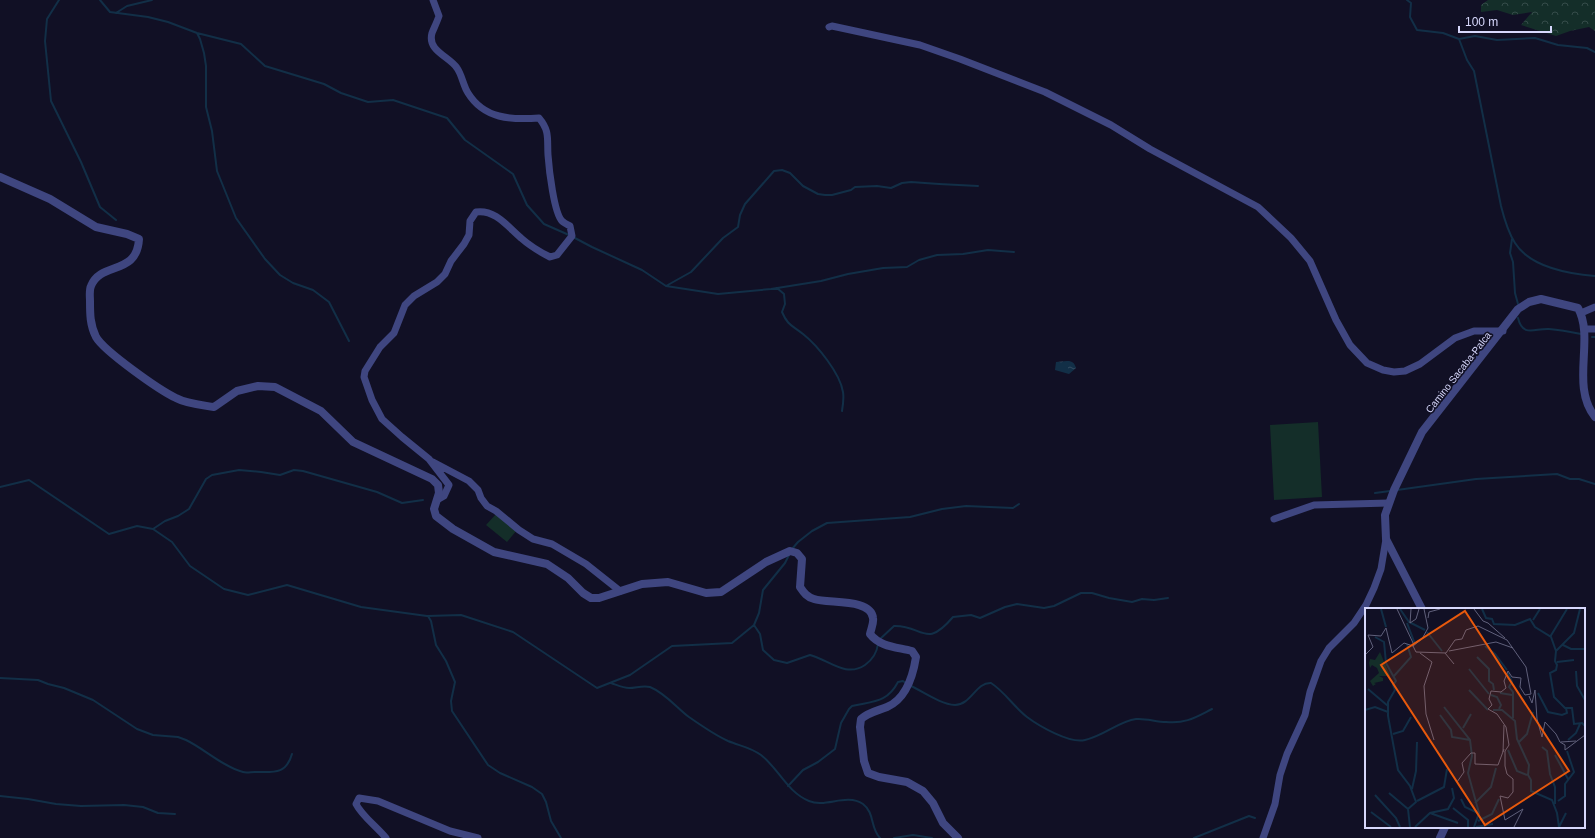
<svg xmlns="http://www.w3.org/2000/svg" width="1595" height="838" viewBox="0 0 1595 838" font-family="Helvetica,sans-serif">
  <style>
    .forest { fill: url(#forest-crowns) }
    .park { fill: #142e29 }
    .water { fill: url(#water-ripples) }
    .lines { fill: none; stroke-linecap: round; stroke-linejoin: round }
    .stream { stroke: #122f47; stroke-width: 2 }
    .minor { stroke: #3f4680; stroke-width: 7 }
    .tertiary { stroke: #3f4680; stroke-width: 8 }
    .labels { text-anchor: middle; stroke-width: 3.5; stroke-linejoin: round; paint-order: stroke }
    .street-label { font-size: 10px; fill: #d7d8fc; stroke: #111025 }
    .inset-river { fill: none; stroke: #122f47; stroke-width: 2 }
    .inset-road { fill: none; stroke: #60607b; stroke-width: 1 }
    .view { fill: #e8590c; fill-opacity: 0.15; stroke: #e8590c; stroke-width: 2 }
    .inset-edge { fill: none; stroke: #d7d8fc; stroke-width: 2 }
  </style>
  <defs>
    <pattern id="forest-crowns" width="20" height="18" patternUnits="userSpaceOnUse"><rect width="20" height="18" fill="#142e29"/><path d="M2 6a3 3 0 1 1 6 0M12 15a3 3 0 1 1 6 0" fill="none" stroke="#354c49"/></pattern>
    <pattern id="water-ripples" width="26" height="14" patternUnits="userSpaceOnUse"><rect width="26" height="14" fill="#122f47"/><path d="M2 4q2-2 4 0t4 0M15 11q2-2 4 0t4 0" fill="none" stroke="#344c62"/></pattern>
  </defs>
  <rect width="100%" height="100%" fill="#111025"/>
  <path class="forest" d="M1488,0h107v31l-6,-4 -19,4 -14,5 -35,-11 11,-13 -19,3 -16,-5 -16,2v-7z"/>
  <path class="park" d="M1318,422l4,75 -48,3 -4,-75z
    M497,513l20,17 -10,12 -21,-17z"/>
  <path class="water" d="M1067,361c6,0 7,2 9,7l-7,6 -14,-4 1,-8z"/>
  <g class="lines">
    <path class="stream" d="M59,0l-12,19 -2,22 6,60 30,61 19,45 16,13
      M100,0l10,12 38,5 20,5 29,11 44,11 24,22 59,18 17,9 27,9 25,-2 54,18 18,22 48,34 14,31 17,19 25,11
      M1407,0l4,3 -1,14 7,13 26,3 16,6 16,-3 22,4 38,-2 23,7 29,3 8,4
      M116,13l11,-7 25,-6
      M197,33l3,6 4,14 2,13v41l6,24 5,40 19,47 29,41 15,16 13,8 20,7 16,12 20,39
      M1459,39l8,21 7,11 27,135c3,12 7,26 14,37 15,24 54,31 80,33
      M573,237l19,10 50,23 24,16 52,8 53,-5 50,-8 27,-7 35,-6 24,-1 12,-7 18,-5 26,-1 25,-4 26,2
      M1512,239l-2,14 3,9 2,31 3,11
      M666,286l25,-14 32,-34 15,-11 2,-12 5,-11 29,-33 8,-1 8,3 13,13 15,8 7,1h7l19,-5 4,-3 22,-1 14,2 11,-5 9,-1 28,2 39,2
      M777,288l7,6 1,10 -3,8c6,14 10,13 21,22 14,11 37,39 40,58 1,6 0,13 -1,19
      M1518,318c5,20 17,10 31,11 11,1 22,3 32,5
      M1592,337h3
      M0,487l29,-7 80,54 28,-8 16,3 19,13 18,24 34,23 24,6 39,-10 74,22 66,9 34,-1 52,17 84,56 33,-13 42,-29 60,-3 22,-18 5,-12 4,-23 22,-27 5,-10
      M1397,490l79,-11 81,-5 13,5h9l16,5
      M1375,493l15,-2
      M153,529l12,-8 13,-5 11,-7 17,-30 6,-4 27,-5 22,2 19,3 14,-5 9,1 74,21 25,11 21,-3
      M792,549l6,-7 14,-11 15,-8 83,-6 32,-8 24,-3 47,2 6,-4
      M428,616l3,5 5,24 10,16 9,21 -4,19 1,10 36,54 12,8 32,14 10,7 4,8 5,19 10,17
      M754,625l6,9 3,16 11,10 13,3 23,-8c19,5 36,23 55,10 7,-5 12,-13 13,-21
      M879,640l15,-14c29,-1 31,24 59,-9l18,-2 9,3 25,-11 12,-3 27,4 10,-2 27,-13h11l17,5 23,4 10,-3 12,1 14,-2
      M0,678l38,2 10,4 16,4 29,12 44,29 16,6 25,2 8,3c17,8 39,28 57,32 3,1 8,0 12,0 18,0 31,3 37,-18
      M611,683c6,2 12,5 18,5 7,0 14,-3 21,-1 15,6 27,21 39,30 10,7 28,19 39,24 12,5 22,6 33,14 18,14 26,37 48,46 17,7 37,-8 54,3 12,9 7,24 17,34
      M911,686c13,6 29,18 44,19 16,0 21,-23 36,-22 14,9 23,24 36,34 12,9 43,27 58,23 19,-4 34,-19 51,-21 10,-1 20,3 30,3 20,2 30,-5 46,-13
      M788,786l15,-16 15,-8 17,-13 6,-26 8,-14 3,-3c21,-5 35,-3 46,-24l5,-1 4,3
      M0,796l28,3 28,5 25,2 43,-1 19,2 15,6 17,1
      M894,838l19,-3 19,3
      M1194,838l55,-22 6,2"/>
    <path class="minor" d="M433,0l6,16c-2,6 -5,12 -7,17 -5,18 17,23 25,35 5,7 6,17 11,25 16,26 43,27 71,25 11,13 8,21 9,37 1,14 6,58 14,66 2,2 6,4 8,5l2,10 -15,19 -7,2c-10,-5 -20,-11 -29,-19 -13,-11 -26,-29 -45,-26l-6,9 -1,14 -5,9 -13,17 -6,13 -8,8 -23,14 -9,9 -11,28 -14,14 -15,24 -1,6 8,23 10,19 20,18 27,22 20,26 -5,11 -7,4
      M829,27l3,-1 88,19 40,14 85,33 66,33 39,24 108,58 33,31 19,23 26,59 14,25 17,18 16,7 11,2 11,-1 15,-7 35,-26 19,-7h29
      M1581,313l14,-6
      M1587,329h8
      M433,462l36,19 9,9 3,8 6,8 9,5 23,19 14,9 19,5 34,20 34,27
      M1274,519l40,-14 75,-2
      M386,838c-9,-11 -24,-22 -30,-34l3,-6 19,3 72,30 28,7
      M1263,838l12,-34 5,-29 7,-21 18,-39 5,-23 11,-31 8,-13 25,-25 12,-18 8,-17 7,-19 5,-30"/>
    <path class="tertiary" d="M0,177l50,22 46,28 31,7 12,5c-2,37 -38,22 -48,47 -2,4 -1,11 -1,15 0,13 0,24 6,36 8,14 63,53 80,61 11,6 26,7 38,9l23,-16 21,-5 17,1 46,24 32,31 79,37 6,6 1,8 -5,16 2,7 17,13 41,23 53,12 21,14 15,15 8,5h8l43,-14 26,-2 38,11 15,-1 45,-30 24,-11 7,2 5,6 -2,28c4,6 7,10 14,12 14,5 57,-1 59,19 1,5 -2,11 -3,16 10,13 27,13 42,17l4,6c-3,19 -10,42 -29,50 -10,4 -18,5 -26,12l-1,8 4,34 4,12 11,4 28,5 16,9 10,12 10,20 15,15
      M1422,609l-36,-70 -1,-24 9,-25 28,-58 96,-123 11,-7 12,-3 37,9c17,30 -8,78 17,109
      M1440,838l5,-11"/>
  </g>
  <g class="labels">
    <g class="street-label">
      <text transform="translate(1458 372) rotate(-52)" y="4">Camino Sacaba-Palca</text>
    </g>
  </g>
  <g transform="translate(1365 608)">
    <rect width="220" height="220" fill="#111025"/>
    <path d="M15,44l10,24h-11l4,2v3l-9,2 2,1 -3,2 -3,-5 9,-8 -2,-5 -5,-3 -2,3 -1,-5 1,-4 5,1z" fill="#142e29"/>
    <path class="inset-river" d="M16,1l5,18M35,1l9,13 16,8M117,1l4,9 6,1 2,5 21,1 15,-6 5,8 16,10 5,14 -1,10 2,4 -1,5 -6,3 4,24 11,11h7l2,16 8,-1 3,3M168,12l7,-11M42,15l8,21M62,24l15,19M10,29l9,5 2,21 10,18 -3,4 2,5 -7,12v14l10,54 12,16 6,16 -8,7 2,18M185,29l17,-28M198,37l8,4h14M120,38l10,8 12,16M191,43l18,-18 6,-24M112,49l12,12v12l4,3 1,6M192,54l17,-2M104,61l20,25M211,63l1,15 8,14M143,65l4,9 -3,5 4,5v26M29,68l17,-19 -4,-13M3,81l20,17M104,82l19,20M135,85l12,2M173,85l10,19 14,3 5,-2 -1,-5M126,87l6,2 4,8 -2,4M79,99l26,33 2,16 -4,17 11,40 -5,14M0,102l10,-3 13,5M128,102h9l13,11 2,18 12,26 -1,10 3,5v11l21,9 5,13 2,14M75,107l11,15 1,7 18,3M98,120l8,-14M28,126l10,-3 8,-14M203,132l8,-7 4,-9M154,134l8,-8 6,-22M177,139l5,4 3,23 5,13v17M143,142l9,21 10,4M190,147l13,24M47,181l4,-18 1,-29M24,185l19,16M10,187l21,23 4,9M96,191l4,8 13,6M52,193l27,-14 3,-18M193,193l7,-5v-12l9,-12 -7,-21M110,195l16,-16 5,-19M88,200l15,12v7M6,204l20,15M65,205l28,10M113,213l14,-7 7,-15M50,219l15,-14 18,-4 6,-11 -2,-10M111,219l17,-3M194,219l7,-14"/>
    <path class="inset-road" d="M32,1l17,36M46,1l-1,14 6,-4 3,-10M59,1l4,19 -6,11 -9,7 3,6 30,1 9,-13 7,-1 4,-9 12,-4 29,14 19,27 5,27 -6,1 -5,-8 1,-9 -9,-1 -4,-6 -4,10 2,7 -5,4 -10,-1 -2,8 3,6 -4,4 9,5 9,13 3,18 -4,6v15l2,8 6,5v13l-5,6 -8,-2 5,24 18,-11 -9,18M109,1l9,12 5,2 17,15M63,10l1,-6 11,-3M84,43l47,-9 17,6M55,45l12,9 -8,24 2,28 8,26M80,45l9,11M0,47l8,-8 -5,-12 13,1 5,-8 6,25 12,-10 9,3M164,88l3,7 3,-13 2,29 5,18 3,-15 11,12 4,8 5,3v5l20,-15M196,134l15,-1M138,144l1,-27M92,174l7,-10 -2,-9 9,-10h4v11l23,1 6,-16"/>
    <path class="view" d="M100,3l104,160 -84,54 -104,-160z"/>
    <rect width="220" height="220" class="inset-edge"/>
  </g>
  <path d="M1459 26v6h92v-6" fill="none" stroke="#d7d8fc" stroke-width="2"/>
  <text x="1465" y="26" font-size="12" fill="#d7d8fc" stroke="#111025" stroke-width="3" paint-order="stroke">100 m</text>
</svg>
